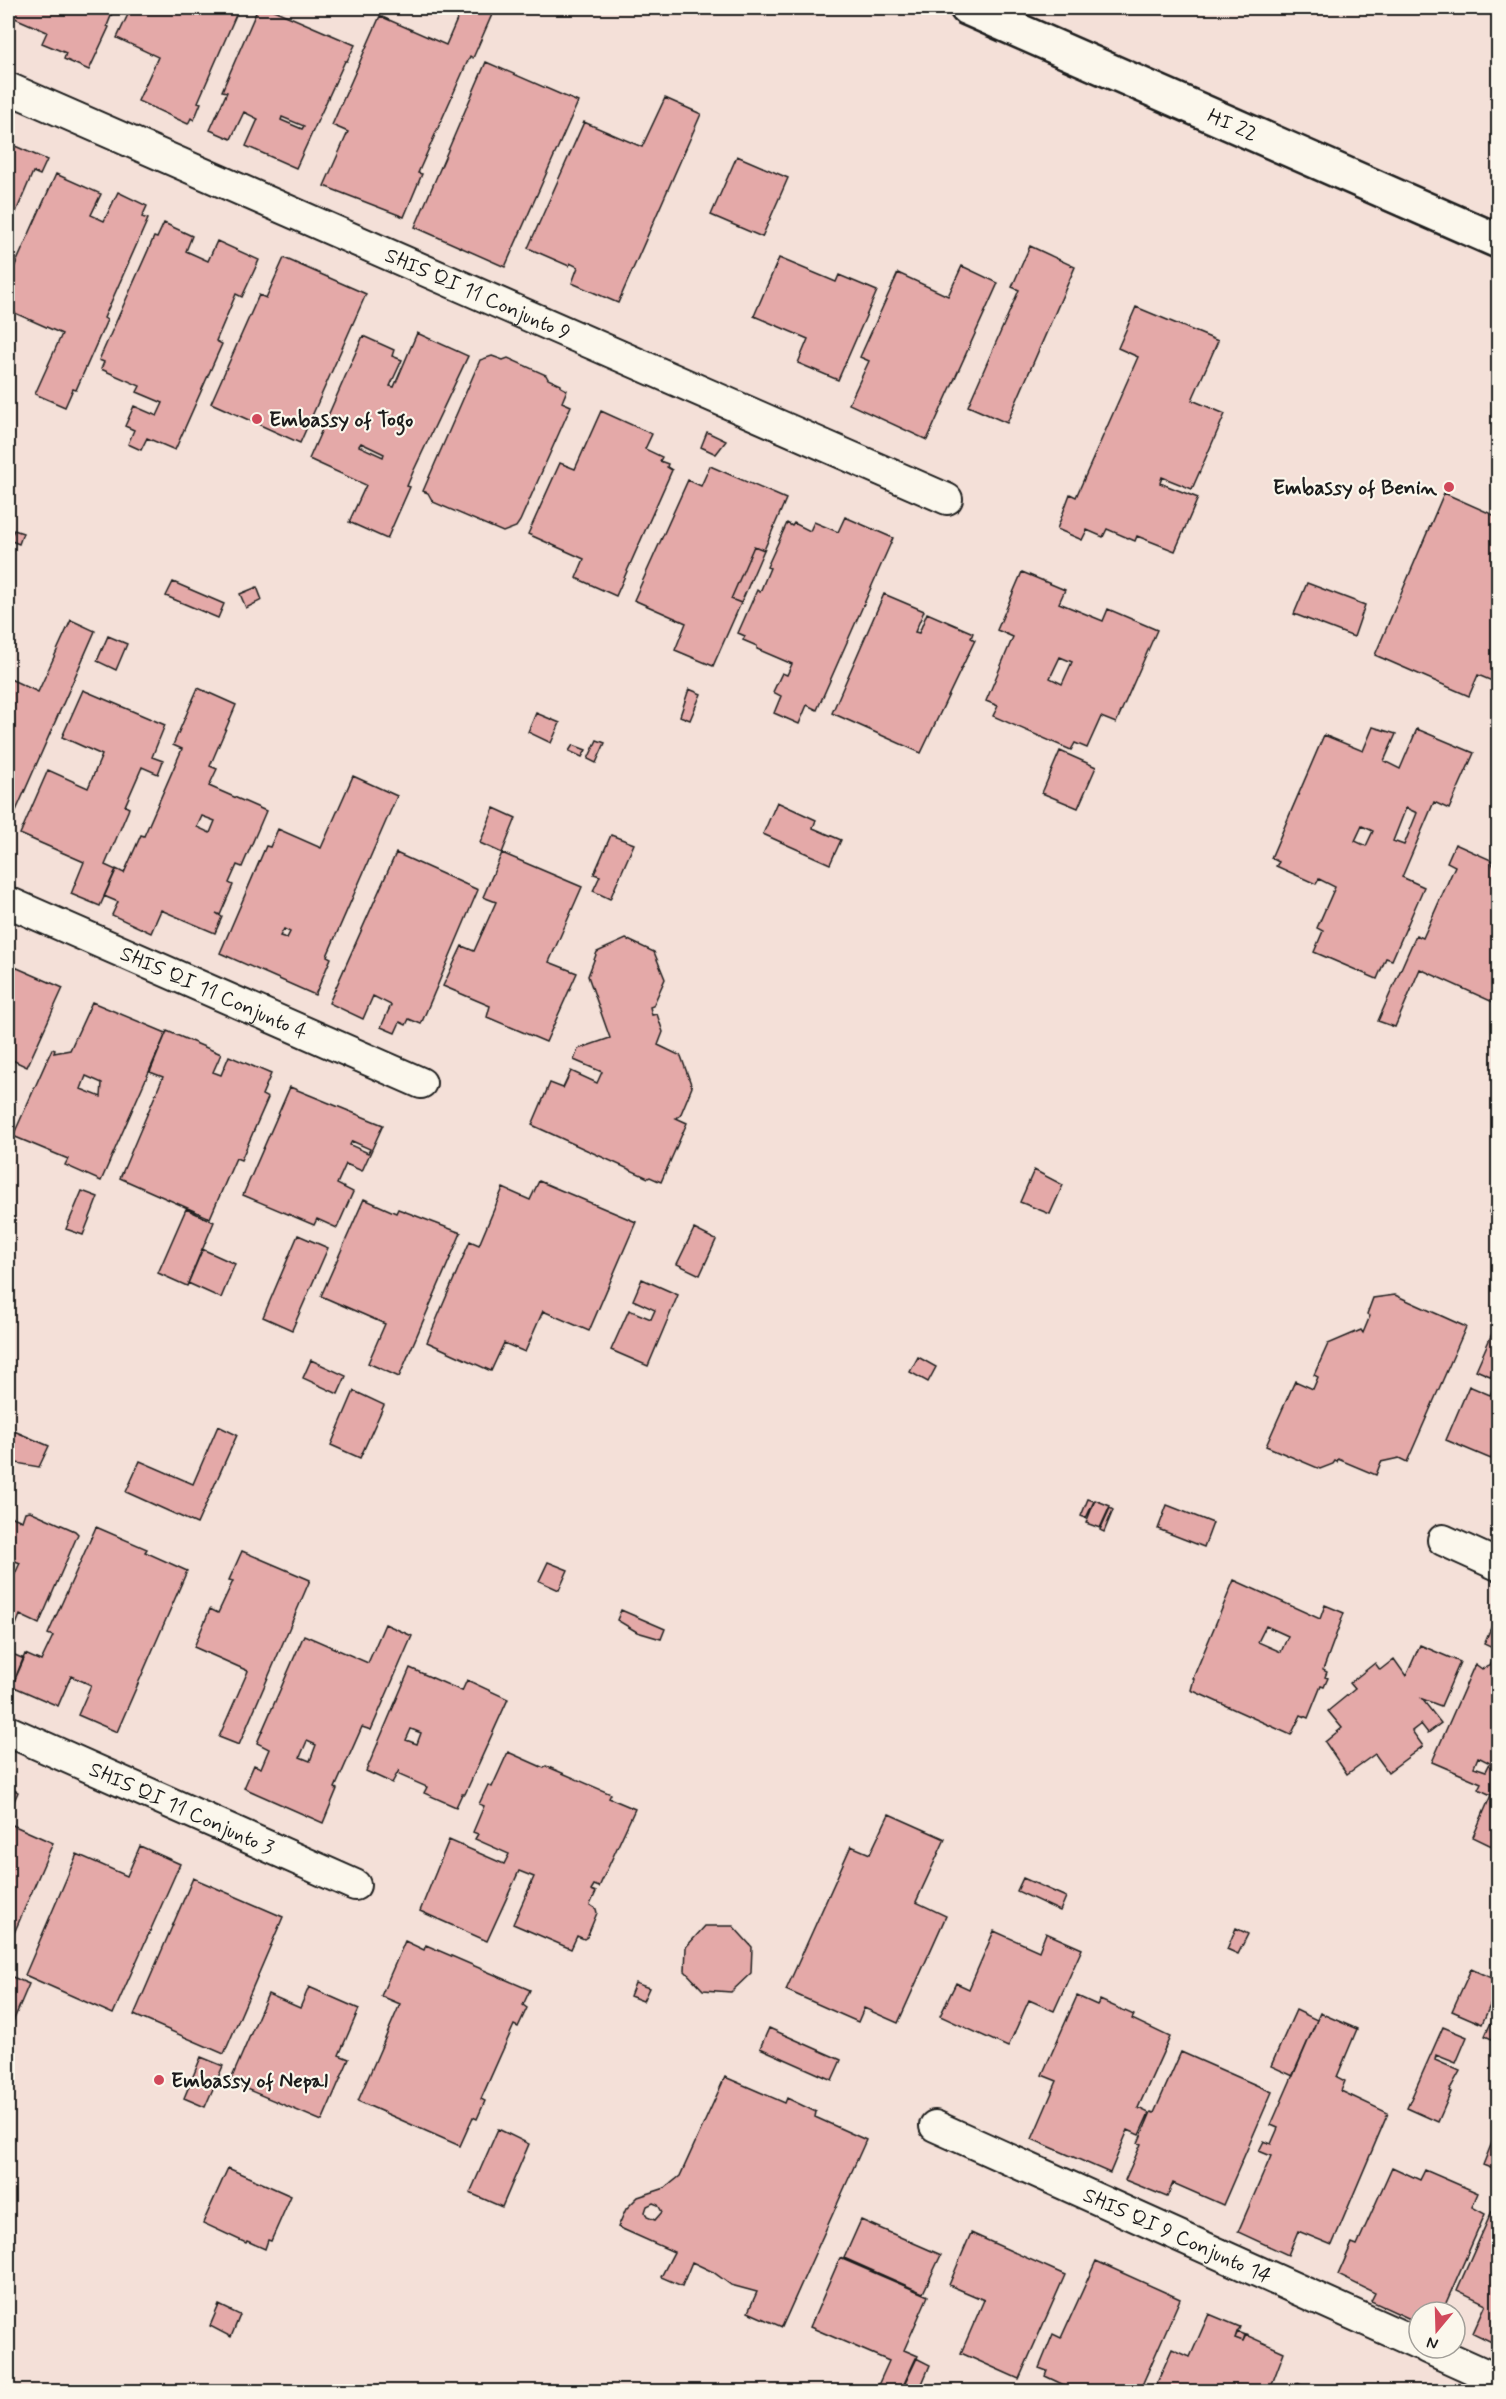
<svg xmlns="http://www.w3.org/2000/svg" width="1506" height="2399" viewBox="0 0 1506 2399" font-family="Mynerve,sans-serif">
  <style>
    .building { fill: #e4a9a8; stroke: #1c1c1c; stroke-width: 1.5; fill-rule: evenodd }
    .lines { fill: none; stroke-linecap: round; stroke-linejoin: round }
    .minor-casing { stroke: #1c1c1c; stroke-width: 34 }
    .tertiary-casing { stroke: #1c1c1c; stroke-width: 38 }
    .minor { stroke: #fbf7ec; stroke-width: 30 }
    .tertiary { stroke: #fbf7ec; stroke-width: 33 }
    .poi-dot { fill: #d1495b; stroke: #fbf7ec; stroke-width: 2 }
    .labels { text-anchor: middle; stroke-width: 4.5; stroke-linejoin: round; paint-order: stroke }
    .street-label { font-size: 21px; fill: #1c1c1c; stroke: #fbf7ec }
    .poi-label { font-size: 21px; font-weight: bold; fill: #1c1c1c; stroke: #fbf7ec; text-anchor: start }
  </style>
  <rect width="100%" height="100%" fill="#f4e0d8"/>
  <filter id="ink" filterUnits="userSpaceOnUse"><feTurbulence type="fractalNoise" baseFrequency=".0167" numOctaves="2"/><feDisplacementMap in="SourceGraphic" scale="12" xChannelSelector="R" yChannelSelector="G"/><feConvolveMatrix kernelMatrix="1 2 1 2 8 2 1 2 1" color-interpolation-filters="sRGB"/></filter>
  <g filter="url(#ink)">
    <path class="building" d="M8,8h104l-1,2 2,1 -6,15 2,1 -20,43 -25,-11 2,-6 -24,-10 5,-11 -39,-17z
      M131,8h108l-41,94 3,1 -7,17 -3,-2 -3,6 -50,-23 20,-44 -41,-19z
      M258,8h11l86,37 -8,16h-2l-49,107 -50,-22 12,-27 -14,-7 -13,27 -21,-9 17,-38 -5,-1zM282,117l22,9 -2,3 -21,-9z
      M356,8h15l-3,5z
      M462,8h25l7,2 -21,48 -3,-2 -52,117 4,1 -18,43 -80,-31 24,-54 -16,-7 48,-109 66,29z
      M486,62l92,40 -73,165 -90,-40z
      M665,98l36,16 -83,189 -46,-20 6,-16 -8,-4 -1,3 -41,-18 56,-126 58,25z
      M8,143l39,17 -7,15 -7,-3 -25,59z
      M737,156l51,22 -26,59 -51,-22z
      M56,174l45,20 -10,21 13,6 14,-29 29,14 -5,11 6,2 -44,99 3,2 -31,70 -3,-1 -8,18 -30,-13 27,-60 -54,-24v-29z
      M164,223l28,13 -6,15 22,10 9,-20 42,19 -17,37 -6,-3 -20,47 6,3 -47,106 -28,-12 -6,12 -13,-6 6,-14 -9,-4 9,-20 23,10 6,-13 -26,-11 3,-6 -39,-17 3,-7 -5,-2 55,-123 3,1z
      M1030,246l45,21 -68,156 -39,-17 51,-116 -7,-3z
      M284,258l82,36 -66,149 -89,-40 48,-108 7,3z
      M779,258l57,24 3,-7 38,16 -39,89 -40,-17 10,-24 -54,-23z
      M962,266l36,17 -71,157 -78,-36 20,-43 -9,-4 38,-84 50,23z
      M1136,307l82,34 -26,59 33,14 -33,75 -30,-12 -2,6 38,15 -23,53 -38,-15 -2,5 -28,-12 -4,8 -16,-7 -5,10 -25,-11 13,-35 6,3 62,-140 -20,-9z
      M417,333l51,23 -55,116 -6,14 3,1 -23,52 -38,-17 17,-37 -57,-26 54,-123 31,14 -2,6 10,4 -12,26 4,1zM361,443l23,11 -1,3 -24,-11z
      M492,356l11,4 5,-2 38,17 2,4 13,6v2l6,3 -5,12 9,4 -51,115 -4,6 -13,5 -70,-30 -5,-9 -5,-2 57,-131z
      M601,411l51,23 -7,15 17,8 -2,4 8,3 -1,3 5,3 -56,126 -40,-18 8,-19 -56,-25 32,-71 15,6z
      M707,432l19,9 -10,13 -15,-7z
      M710,466l76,33 -22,51 -10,-4 -23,53 10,4 -28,63 -38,-16 11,-27 -52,-23 54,-120 13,6z
      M1444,493l54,24v164l-1,2 -19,-8 -9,21 -94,-41z
      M845,517l48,21 -76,172 -10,-5 -8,19 -25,-11 7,-17 -8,-4 9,-19 5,2 5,-11 -35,-15v-3l-14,-6 2,-4 -7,-3 19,-43 3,2 10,-24 -3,-1 20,-44 5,3 2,-3 16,8 4,-9 24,10z
      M14,530l9,3 -4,11 -10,-4z
      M754,546l10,4 -23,53 -10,-4z
      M1022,572l43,18 -6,13 44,18 5,-12 49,21 -41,93 -15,-6 -14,31 -12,-5 -4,7 -78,-34 5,-10 -12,-5 27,-64 -16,-7zM1060,657l12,5 -10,22 -12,-6z
      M173,582l51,22 -6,14 -52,-22z
      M1307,583l58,22 -11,32 -60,-23z
      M257,587l5,13 -16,8 -6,-14z
      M884,594l40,17 -9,21 4,1 8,-20 46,20 -2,5 4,2 -54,113 -89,-40z
      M71,620l24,11 -87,198v-151l30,14z
      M108,636l19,8 -11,26 -19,-9z
      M198,688l38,17 -26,61 7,3 -8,17 57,25 -24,56 -5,-2 -8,18 4,2 -13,30 -4,-2 6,4 -7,16 -54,-23 -10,23 -39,-18 6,-13 -14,-6 12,-27 8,4 17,-38 3,1 38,-87 -9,-4zM202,816l13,5 -5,12 -13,-6z
      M689,689l12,5 -11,26 -10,-4z
      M83,690l82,35 -13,32 11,4 -5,13 -16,-7 -17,39 4,2 -1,3 -23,54 11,5 -16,36 -29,-12 13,-32 -64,-28 28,-64 40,18 14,-33 -40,-18z
      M536,713l24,10 -9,20 -23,-11z
      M1373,727l23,7 -12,27 16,8 17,-40 57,24 -25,56 -15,-7 -32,75 22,10 -32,73 -6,-2 -9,21 -63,-27 9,-21 -6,-3 18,-41 -16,-8 -3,5 -40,-18 3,-4 -8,-4 53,-123 39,16zM1406,808l11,5 -13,32 -11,-4zM1362,826l11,5 -7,15 -11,-5z
      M597,740l8,3 -9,20 -8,-4z
      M573,745l13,5 -4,7 -13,-6z
      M1060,751l36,16 -18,41 -36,-15z
      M353,776l44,20 -70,160 4,2 -16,37 -95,-42 46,-107 4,1 8,-18 43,19zM284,929l6,3 -3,6 -7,-2z
      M777,802l39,18 -3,8 28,12 -11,24 -67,-30z
      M494,808l22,10 -14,35 -22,-10z
      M611,835l23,9 -24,55 -17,-8 7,-15 -6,-2z
      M1455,844l36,16 7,17v117l-3,9 -75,-34 -25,58 -17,-6 38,-86 7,3 32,-72 -8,-4z
      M396,853l82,37 -57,134 -12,-5 -3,6 -6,-3 -5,11 -14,-6 10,-22 -18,-9 -10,23 -34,-16z
      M502,853l80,34 -33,75 28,11 -31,69 -59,-25 3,-11 -47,-20 19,-40 12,5 22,-49 -13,-5z
      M626,939l28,13 11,27 -12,27 -3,1 2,8 5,-1 6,18 -5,13 23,11 11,31 -12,29 -4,2 11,5 -26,59 -11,-5 -2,1 -116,-53 18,-42 13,5 8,-17 26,12 5,-11 -28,-12 4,-11 32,-11 -22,-62 9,-24z
      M8,964l55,24 -36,79 -19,-9z
      M92,1002l74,31 -65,148 -36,-16 3,-6 -55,-23 39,-87 3,1 -1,3 16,-3zM86,1076l16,7 -1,14 -20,-8z
      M167,1031l54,23 -8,18 8,3 8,-19 42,18 -9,21 6,3 -27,62 -5,-2 -26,60 -90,-40 43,-101 -13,-5z
      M290,1087l93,38 -21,46 -16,-7 -9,20 16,8 -16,36 -20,-9 -3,6 -71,-30zM352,1141l18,8 -2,4 -18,-8z
      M1034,1170l29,15 -13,29 -30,-12z
      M539,1181l97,41 -47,109 -46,-20 -18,41 -21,-9 -13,28 -64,-29 43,-101 9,4 24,-57 27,12z
      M1498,1189v27l-9,-4z
      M82,1191l16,6 -15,38 -17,-6z
      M364,1199l32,14 2,-4 63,24 -62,144 -31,-14 17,-39 -64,-28z
      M186,1209l28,13 -27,64 -29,-13z
      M694,1229l22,11 -16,35 -23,-11z
      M298,1235l30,13 -36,82 -29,-13z
      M202,1249l33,15 -14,34 -33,-15z
      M642,1279l36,16 -30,71 -37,-16 18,-40 22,9 4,-9 -22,-10z
      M1395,1295l71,32 -59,135 -8,-4 -18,4 -5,13 -38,-16 -1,3 -2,-1 -2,3 -13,5 -54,-23 29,-65 18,8 5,-12 -4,-2 14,-31 33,-14 2,3 7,-17 -3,-2 6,-16z
      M1498,1320v122l-7,17 -45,-19 23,-54 21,9 7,-16 -21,-9z
      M918,1357l18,10 -8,15 -18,-10z
      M311,1360l35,16 -8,18 -35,-16z
      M354,1391l30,14 -24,53 -29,-13z
      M218,1426l19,9 -40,89 -71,-32 14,-31 53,23z
      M8,1431l6,3v-3l35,15 -10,21 -22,-4 -9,23z
      M1088,1499l6,2 -8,17 -5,-2z
      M1095,1500l15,6 -10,22 -14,-5z
      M1167,1505l46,18 -9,24 -46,-18z
      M1110,1508l3,2 -9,22 -4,-2z
      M30,1511l45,20 3,3 -39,90 -19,-9 -12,30v-56l12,-26 -12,-5v-43l14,6 3,-9z
      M96,1527l51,22 -2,3 42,19 -70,161 -39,-17 13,-30 -20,-9 -13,30 -46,-20 13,-32 16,7 12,-25 -5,-2z
      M242,1551l68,29 -71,165 -20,-8 29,-66 -54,-24 16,-38 8,4 15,-32 -4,-1z
      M548,1562l20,8 -9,20 -20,-9z
      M1234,1580l86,39 5,-14 19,8 -21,57 4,2 -2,5 3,1 -4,9 -3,-1 -13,32 -7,-3 -10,20 -100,-45 3,-11 -1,-1zM1266,1626l22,10 -7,16 -23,-10z
      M621,1610l44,19 -4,10 -24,-7 -20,-12z
      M1497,1614l1,1v234l-25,-12 18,-42 -13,-6 3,-6 -49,-21 43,-98 7,5 8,-3 7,-16 -13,-6zM1478,1757l12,6 -4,8 -12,-4z
      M385,1624l27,12 -41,94 -9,-3 -27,61 2,1 -14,34 -79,-35 10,-23 7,3 8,-19 -12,-6 47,-108 64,28zM307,1741l9,4 -6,16 -10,-4z
      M1420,1645l40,17 -19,44 -19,-7 19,24 -13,10 -7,-9 -9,7 11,15 -35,26 -13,-18 -28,20 -22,-32 17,-14 -14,-17 27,-22 -5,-6 25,-20 5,7 14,-11 12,17z
      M8,1652l16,7 -12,27 -4,-2z
      M410,1668l52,23 5,-11 41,19 -43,95h-3l-6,13 -32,-14 3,-6 -30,-13 2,-4 -7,13 -26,-12zM411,1729l10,4 -4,11 -11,-4z
      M508,1752l36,16 2,-2 65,28 -2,4 26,11 -36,78 -5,-2 -3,5 5,2 -6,13 6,4 1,4 -10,24 -3,2 -7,-3 -6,13 -58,-25 21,-47 -15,-6 -32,70 -67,-30 29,-71 55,24 5,-10 -34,-15 3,-5 -5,-2 11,-26 -5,-2 9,-19 4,2z
      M8,1787l10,5 -10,23z
      M889,1814l56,25 -29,63 30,14 -48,107 -34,-15 -6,14 -72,-32 65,-144 19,8z
      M8,1823l45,20 -45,104z
      M140,1846l40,18 -67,150 -88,-39 52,-121 50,22z
      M193,1878l90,39 -59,137 -90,-39z
      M1023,1878l43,19 -6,14 -43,-20z
      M705,1926h28l19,21 -1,26 -20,19 -28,-2 -18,-19 1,-24z
      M1236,1928l12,6 -10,20 -11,-5z
      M994,1931l45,20 7,-18 36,16 -28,62 -25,-11 -21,47 -68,-31 16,-33 13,6z
      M405,1941l19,9 2,-5 104,45 -7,15 4,3 -9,19 -4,-2 -33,74 4,2 -8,18 -4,-2 -13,29 -102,-45 42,-97 -19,-8z
      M1471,1969l27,12v6l-16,37 -30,-13z
      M10,1976l19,8 -17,40 -4,-2v-39z
      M635,1983l14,5 -6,13 -13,-5z
      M309,1987l50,22 -20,46 10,4 -27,62 -92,-39 38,-88 32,14z
      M1077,1996l20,9 3,-5 34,15 -2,4 38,18 -32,71 11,5 -10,22 -11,-5 -18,43 -78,-34 25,-58 -15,-6z
      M1498,2007v35l-13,-6z
      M1296,2010l21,10 -24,56 -22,-10z
      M1320,2013l37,16 -20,48 8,4 -4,10 47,22 -56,132 -34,-14 -10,24 -50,-23 33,-76 -12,-5 5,-10 7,3 7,-16 -7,-3z
      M1443,2027l24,10 -11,26 -20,-8 -1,5 25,11 -11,20 2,1 -13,30 -31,-14z
      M769,2028l72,32 -9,20 -72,-32z
      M1181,2052l91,40 -49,113 -50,-22 -6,14 -42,-17 16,-36 -3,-1 13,-31 3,1z
      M201,2057l22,9 -18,41 -21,-9z
      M725,2077l60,26 2,-5 29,14 -1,5 51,23 -84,187 -34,-15 9,-20 -26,-7 -18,-13 -21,-10 -10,24 -21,-9 13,-25 -56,-25 8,-18 12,-12 27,-9 15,-12zM653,2203l5,2 4,7 -7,8 -8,-3 -2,-5 2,-6z
      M498,2129l31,15 -27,63 -32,-14z
      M1493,2140l5,2v29l-15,-6z
      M1392,2167l28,13 5,-10 53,23 -6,14 13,7 -43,98h-23v11l-48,-22 4,-8 -37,-18 14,-32 5,2z
      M228,2168l63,28 -20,45 -3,-1 -3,9 -18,-8 -1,2 -43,-20z
      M1492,2211l6,3v131l-25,-12 13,-29 -29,-14z
      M861,2220l80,35 -18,38 -79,-35z
      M971,2233l94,42 -46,104 -58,-26 23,-53 -35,-15z
      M840,2258l88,38 -24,54 14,6 -17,36h-26l14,-31 -79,-34z
      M1096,2261l84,38 -41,93h-60l-34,-16 2,-5 -8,-3 14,-34 8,4z
      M219,2305l21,10 -9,22 -21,-11z
      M1209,2314l31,13 -5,11 8,3 3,-6 38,17 -15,40h-116l19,-43 18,8z
      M1237,2332l8,3 -2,6 -8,-3z
      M916,2358l14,7 -11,26 -15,-7z
      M1297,2383l19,9h-23z
      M1342,2386l12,6h-14z"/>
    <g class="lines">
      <g class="minor-casing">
        <g id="minor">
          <path id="s1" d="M8,88l939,411"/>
          <path id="s2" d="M8,902l413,181"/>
          <path d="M1443,1540l55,25"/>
          <path id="s3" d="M8,1731l347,154"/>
          <path id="s4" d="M935,2126l484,218"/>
          <path d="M1427,2348l71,32"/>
        </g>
      </g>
      <g class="tertiary-casing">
        <g id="tertiary">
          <path id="s5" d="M967,8l531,233"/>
        </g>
      </g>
      <use href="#minor" class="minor"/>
      <use href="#tertiary" class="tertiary"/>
    </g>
  </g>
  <g class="poi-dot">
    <circle cx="257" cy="419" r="6"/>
    <circle cx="1449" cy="487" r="6"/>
    <circle cx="159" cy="2080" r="6"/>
  </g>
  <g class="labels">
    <g class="street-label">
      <text dy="7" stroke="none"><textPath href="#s5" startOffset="290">HI 22</textPath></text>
      <text dy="7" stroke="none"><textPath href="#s1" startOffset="513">SHIS QI 11 Conjunto 9</textPath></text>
      <text dy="7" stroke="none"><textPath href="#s2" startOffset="225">SHIS QI 11 Conjunto 4</textPath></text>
      <text dy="7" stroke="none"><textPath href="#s3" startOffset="190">SHIS QI 11 Conjunto 3</textPath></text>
      <text dy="7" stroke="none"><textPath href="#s4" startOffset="266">SHIS QI 9 Conjunto 14</textPath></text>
    </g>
    <g class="poi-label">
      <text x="269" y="426">Embassy of Togo</text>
      <text x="1437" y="494" text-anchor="end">Embassy of Benin</text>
      <text x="171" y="2087">Embassy of Nepal</text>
    </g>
  </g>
  <rect width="1506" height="2399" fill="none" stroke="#fbf7ec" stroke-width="30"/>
  <rect x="15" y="15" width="1476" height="2369" fill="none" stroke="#1c1c1c" stroke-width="2" filter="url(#ink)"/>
  <g transform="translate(1437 2330) rotate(199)"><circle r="28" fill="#fbf7ec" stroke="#a29f99" stroke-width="1.5"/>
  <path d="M0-4.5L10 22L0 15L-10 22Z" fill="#d1495b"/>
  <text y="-9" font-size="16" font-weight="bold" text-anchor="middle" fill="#1c1c1c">N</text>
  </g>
</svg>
